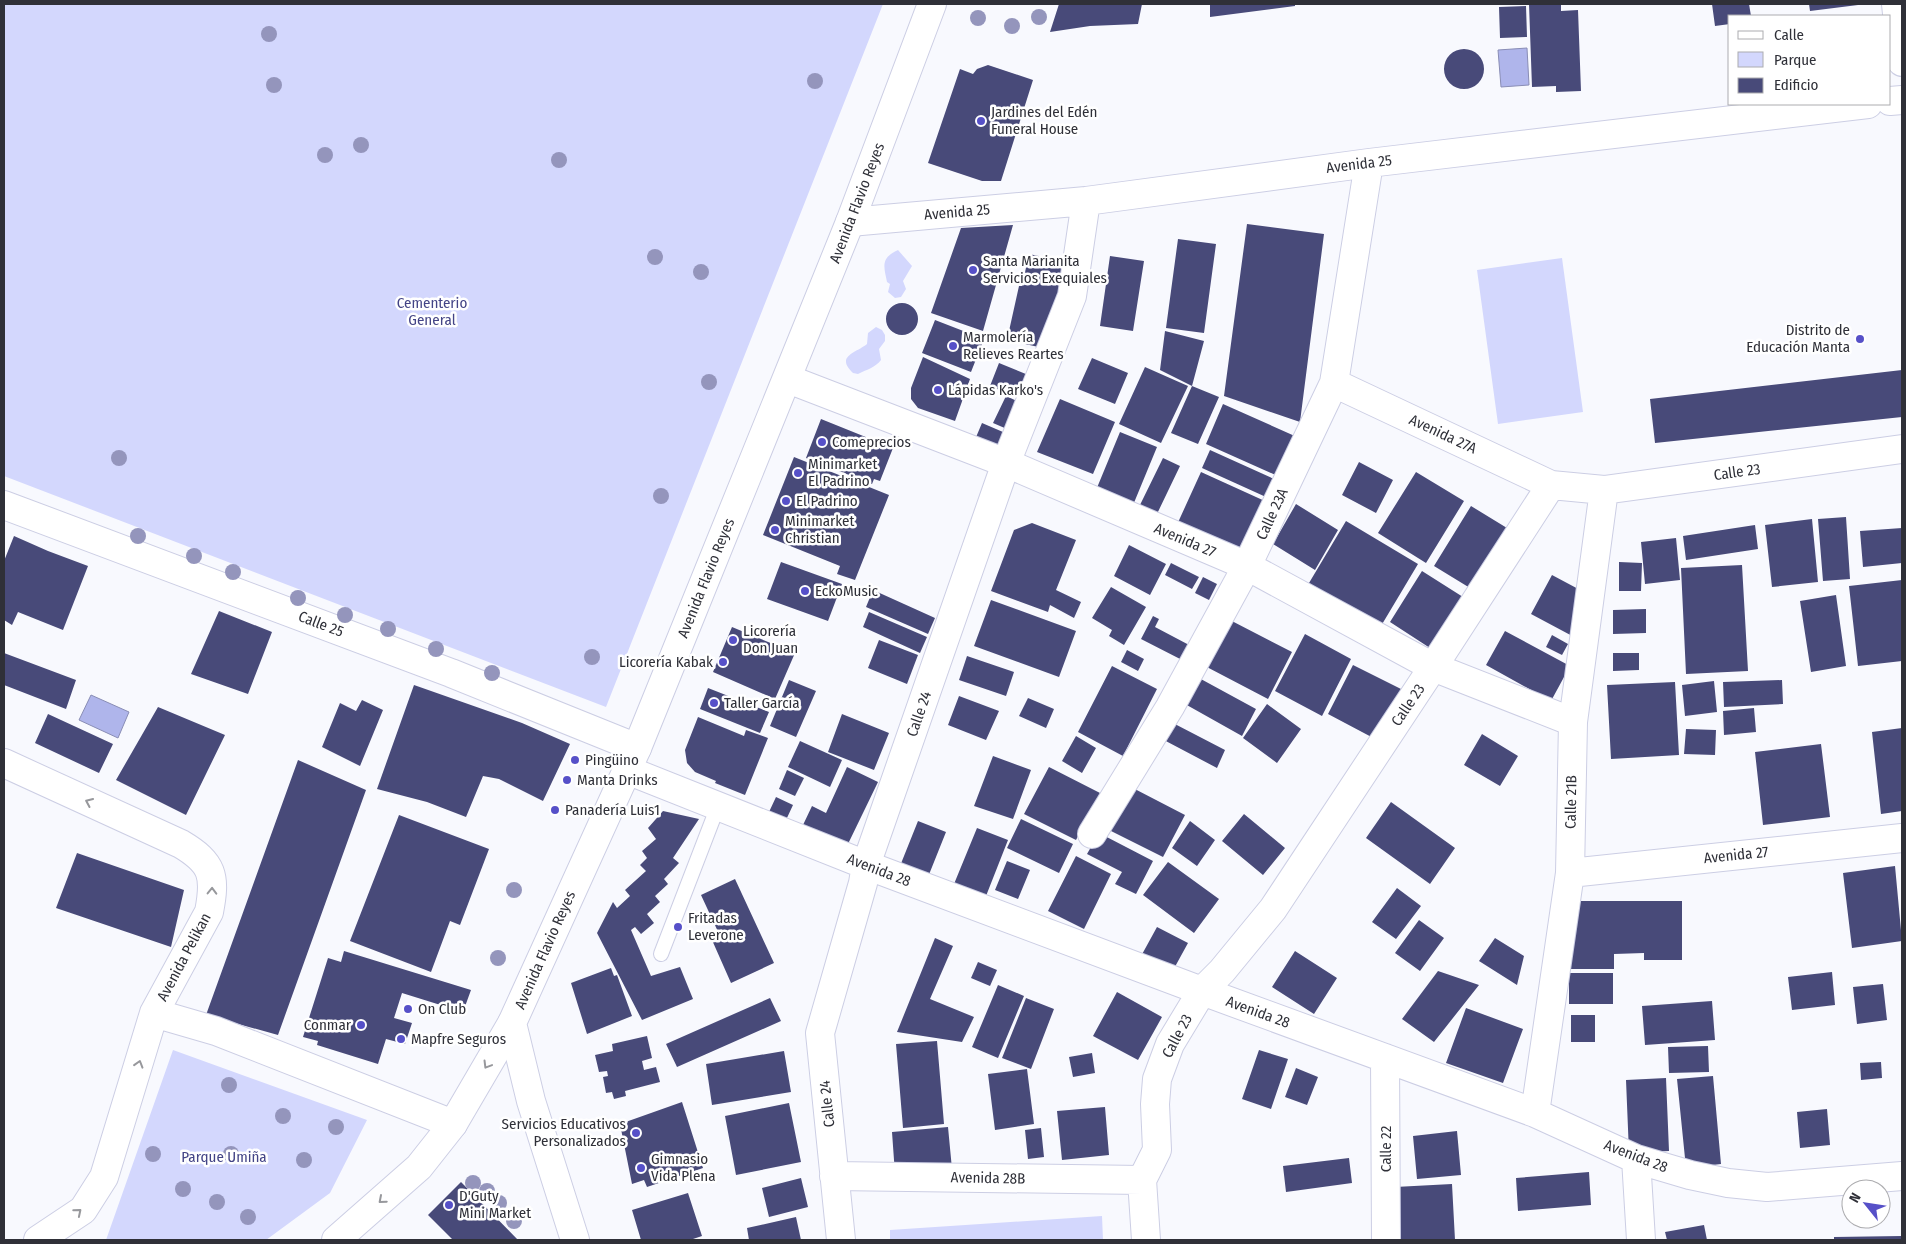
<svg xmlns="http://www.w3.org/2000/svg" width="1906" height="1244" viewBox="0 0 1906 1244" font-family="'Fira Sans Condensed',sans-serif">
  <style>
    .green { fill: #d3d7fd }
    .water { fill: #afb5eb; stroke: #898db5 }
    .building { fill: #484a79 }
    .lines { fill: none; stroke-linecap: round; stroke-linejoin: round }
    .service-casing { stroke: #cccee4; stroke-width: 16 }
    .minor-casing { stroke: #cccee4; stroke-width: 30 }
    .secondary-casing { stroke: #cccee4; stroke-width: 30 }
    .primary-casing { stroke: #cccee4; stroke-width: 30 }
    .service { stroke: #fff; stroke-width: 14 }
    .minor { stroke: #fff; stroke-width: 28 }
    .secondary { stroke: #fff; stroke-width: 28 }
    .primary { stroke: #fff; stroke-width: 28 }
    .tree { fill: #9495bc }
    .oneway { stroke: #97989c }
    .poi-dot { fill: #5650c8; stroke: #fff; stroke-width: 2 }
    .labels { text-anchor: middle; stroke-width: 5; stroke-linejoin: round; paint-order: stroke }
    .poi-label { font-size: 15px; fill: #2f3038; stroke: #fff; text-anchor: start }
    .street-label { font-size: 15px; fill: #2f3038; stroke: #fff }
    .park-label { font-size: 15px; fill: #434486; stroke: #fff }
  </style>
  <rect width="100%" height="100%" fill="#f8f9fe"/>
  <path class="green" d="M4,4h879l-277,703 -602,-231z
    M898,250l14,16 -9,15 3,8 -5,8 -6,1 -7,-6 2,-8 -3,-2c-3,-15 -7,-24 11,-32z
    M1562,258l21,154 -85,12 -21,-154z
    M876,327l6,3 3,5v6l-6,8 2,11c-5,7 -15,10 -23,14l-5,-1c-18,-17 3,-20 14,-29l1,-11z
    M173,1050l194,70 -37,73 -64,47h-160z
    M1102,1216l1,24h-213v-10z"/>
  <path class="water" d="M1527,48l2,37 -28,2 -3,-37z
    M91,695l38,17 -11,26 -39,-18z"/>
  <path class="building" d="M1059,4h83l-4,20 -48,2 -40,6z
    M1210,4h85v2l-85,11z
    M1529,4h32v7l17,-1 3,81 -25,1v-6l-24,1z
    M1712,4h37l2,12h-21v8l-15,2z
    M1809,4h49v1l-48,6z
    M1526,6l1,31 -27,1 -1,-31z
    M1444 69a20 20 0 1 1 40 0a20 20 0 1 1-40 0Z
    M988,65l45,15 -32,101h-19l-54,-18 32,-94 13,5 4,-5z
    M1247,224l77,10 -24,188 -76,-26z
    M1013,225l-30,106 -52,-18 30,-85z
    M1178,239l38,5 -12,89 -38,-5z
    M1029,254l38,8 -15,88 -45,-10 12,-54h3z
    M1110,256l34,5 -11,70 -33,-5z
    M886 319a16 16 0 1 1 32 0a16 16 0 1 1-32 0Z
    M935,320l49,19 -13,33 -49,-19z
    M1165,331l39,10 -12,45 27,11 -21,47 -27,-11 21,-47 -32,-16z
    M923,357l47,22 -15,42 -37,-13 -7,-9v-11z
    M1092,358l36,15 -13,31 -37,-15z
    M999,363l44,18 -10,23 -43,-18z
    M1145,367l43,19 -27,57 -42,-19z
    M1902,370v47l-247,26 -5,-44z
    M1006,396l29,13 -12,27 -30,-13z
    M1060,399l55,23 -22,52 -56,-22z
    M1223,404l74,33 -17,40 -74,-33z
    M821,419l72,29 -13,33 -6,-2 -2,5 -66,-26z
    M982,423l28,12 -12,26 -27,-12z
    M1120,432l37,15 -26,63 -37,-15z
    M1210,450l64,29 -8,18 -64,-29z
    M794,457l95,38 -34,85 -18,-6 3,-8 -77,-31z
    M1163,458l17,8 -24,50 -17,-9z
    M1359,462l34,18 -17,33 -34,-18z
    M1201,472l66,30 -26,57 -66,-30z
    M1416,472l48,29 -38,62 -48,-30z
    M1296,504l42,26 -23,40 -42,-26z
    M1471,506l36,22 -37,60 -36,-22z
    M1846,517l4,62 -27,2 -5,-62z
    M1812,519l6,63 -46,5 -7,-62z
    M1346,521l72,43 -37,62 -72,-43z
    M1032,523l44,17 -20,50 25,12 -7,16 -24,-13 -2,7 -57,-21 23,-61z
    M1755,525l3,24 -72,11 -3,-24z
    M1902,528v35l-39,4 -3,-36z
    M14,536l34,15 40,15 -25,64 -45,-18 -6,13 -8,-5v-59z
    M1676,538l4,42 -35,4 -4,-42z
    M1129,545l37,19 -16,31 -36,-19z
    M781,562l61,22 -14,37 -61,-22z
    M1619,562l23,1 -1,28h-22z
    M1171,563l28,14 -7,12 -27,-14z
    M1742,565l6,106 -62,3 -5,-106z
    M1422,571l41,26 -33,51 -40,-26z
    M1552,575l45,24 -21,39 -45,-24z
    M1203,577l14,7 -8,16 -14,-7z
    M1902,580v81l-44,5 -9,-80z
    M1111,587l35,20 -22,38 -15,-9 3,-6 -20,-12z
    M873,590l62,28 -7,16 -62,-27z
    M1836,595l10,71 -35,6 -11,-71z
    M991,600l85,31 -17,46 -85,-31z
    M1646,609v24l-33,1v-24z
    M219,611l53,21 -24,62 -57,-20z
    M869,612l58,25 -7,16 -57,-26z
    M1153,616l6,3 -4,8 36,19 -7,15 -43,-22z
    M1228,619l64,33 -24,47 -65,-34z
    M732,627l63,26 -20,46 -62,-27z
    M1505,631l65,35 -19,35 -65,-36z
    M1305,634l46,25 -29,57 -47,-25z
    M1552,635l16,9 -6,11 -16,-8z
    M879,640l39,15 -11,29 -39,-16z
    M1127,650l17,9 -6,12 -17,-9z
    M4,653l72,27 -10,29 -62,-24z
    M1613,653h26v17l-26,1z
    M967,656l47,16 -8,24 -47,-16z
    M1353,665l52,26 -26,50 -51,-27z
    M1112,666l45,23 -34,67 -45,-24z
    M1199,678l57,31 -14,27 -57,-32z
    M789,680l27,11 -20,46 -26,-11z
    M1782,680l1,24 -59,3 -1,-25z
    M1714,681l3,31 -32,4 -3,-31z
    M1675,682l4,73 -68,4 -4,-74z
    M414,685l108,38 48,21 -27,57 -44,-22 -16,-3 -17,41 -39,-15 -50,-13z
    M708,688l61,24 -9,21 -60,-24z
    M959,696l40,15 -13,29 -38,-15z
    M1028,698l26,11 -8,19 -27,-12z
    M362,700l21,10 -23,56 -38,-19 18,-44 16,8z
    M1267,704l34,25 -24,34 -34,-25z
    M158,707l67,28 -39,80 -70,-35z
    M1754,708l2,24 -32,3 -1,-24z
    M48,714l65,30 -14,29 -64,-30z
    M842,714l47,19 -15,37 -46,-18z
    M698,717l46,19 2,-6 22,8 -23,57 -30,-12 1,-2 -21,-9 -8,-9 -2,-13z
    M1171,722l54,28 -8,18 -55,-29z
    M1902,728v83l-21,3 -9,-82z
    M1686,729l30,1 -1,25 -31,-1z
    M1482,734l36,22 -18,30 -36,-21z
    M1076,736l20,12 -14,25 -20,-12z
    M800,741l42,19 -12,27 -42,-20z
    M1821,744l9,73 -67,8 -8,-73z
    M993,756l38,14 -18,49 -39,-13z
    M298,760l68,30 -88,245 -72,-20z
    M847,767l31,15 -31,64 -44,-21 9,-19 14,7z
    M1049,767l51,26 -24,47 -52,-26z
    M787,770l17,8 -9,18 -16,-7z
    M1129,786l56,29 -22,42 -56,-28z
    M776,797l17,8 -7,15 -17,-8z
    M1391,802l64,46 -25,36 -64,-46z
    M663,811l36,8 -26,39 6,5 -15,16 4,5 -13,12 5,6 -13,12 7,9 -13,11 -6,-7 -4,3 20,46 29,-9 13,32 -51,21 -45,-87 16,-31 4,6 13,-12 -5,-6 21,-19 -6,-6 7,-7 -5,-7 14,-12 -8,-11z
    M1244,814l41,34 -22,27 -41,-34z
    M399,815l90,34 -29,76 -10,-4 -19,51 -81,-31z
    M1021,819l52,25 -14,29 -52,-25z
    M918,821l28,11 -18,45 -28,-11z
    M1190,821l25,19 -18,26 -25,-18z
    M977,828l31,12 -22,56 -32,-12z
    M1099,833l54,28 -17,33 -21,-10 7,-12 -35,-18z
    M77,853l107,37 -13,57 -115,-39z
    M1076,856l35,18 -27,55 -36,-18z
    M1007,861l23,9 -12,29 -23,-9z
    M1168,862l51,37 -25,34 -51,-38z
    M1895,866l7,75 -50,7 -9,-75z
    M735,879l39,84 -43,20 -19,-43 8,-4 -19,-41z
    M1397,888l24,18 -25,33 -24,-17z
    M1570,901h112v59h-38v-7l-30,1v15h-44z
    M1419,920l25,18 -24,33 -25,-18z
    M1157,927l31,16 -17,31 -31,-16z
    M935,938l18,8 -23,53 44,18 -12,25 -65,-10z
    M1495,938l29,18 -7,29 -38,-24z
    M344,951l127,39 -8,22 -61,-19 -8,25 18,5 -7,21 -19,-5 -8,25 -61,-19 1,-4 -15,-4 25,-79 13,4z
    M1295,951l42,27 -23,36 -42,-27z
    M978,962l19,8 -7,16 -19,-8z
    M611,968l3,8 3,-1 15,41 -45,18 -16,-51z
    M1438,971l41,14 -45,57 -32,-23z
    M1832,972l3,33 -43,5 -4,-33z
    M1569,973h44v31h-44z
    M1883,984l4,36 -30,4 -4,-37z
    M998,985l26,11 -26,62 -26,-11z
    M1117,992l45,25 -24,43 -45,-24z
    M770,998l11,23 -104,46 -11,-23z
    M1026,998l28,11 -23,60 -29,-11z
    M1712,1001l3,39 -70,5 -3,-39z
    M1466,1008l57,21 -20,54 -57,-20z
    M1571,1015h24v27h-24z
    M647,1036l5,22 -10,3 2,9 12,-3 4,15 -35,9 1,5 -12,3 -2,-7 -6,1 -3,-16 5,-1 -1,-5 -8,1 -4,-17 18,-4 -1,-7z
    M937,1041l7,83 -41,4 -7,-84z
    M1708,1046l1,26 -40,1 -1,-26z
    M1259,1050l29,9 -17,50 -29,-10z
    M784,1051l7,41 -79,13 -6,-41z
    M1092,1053l3,20 -22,4 -4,-20z
    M1881,1062l1,16 -21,2 -1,-17z
    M1296,1068l22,9 -11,28 -22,-8z
    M1027,1069l7,55 -39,6 -7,-56z
    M1713,1076l8,88 -35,4 -9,-89z
    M1666,1078l3,73 -40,2 -3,-73z
    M682,1102l21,66 -56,19 -3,-7 -12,4 -12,-60z
    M789,1103l12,59 -65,13 -11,-59z
    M1105,1107l4,48 -47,5 -5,-49z
    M1827,1109l3,36 -30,3 -3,-36z
    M948,1127l4,42 -57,5 -3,-42z
    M1041,1128l3,29 -16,2 -3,-29z
    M1457,1131l4,44 -44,4 -4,-43z
    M1349,1158l3,25 -66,9 -3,-26z
    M1589,1172l2,33 -73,6 -2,-33z
    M801,1178l7,29 -39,10 -7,-29z
    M461,1182l57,58h-65l-25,-25z
    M1452,1184l3,56h-57l-3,-53z
    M688,1193l14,43 -12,4h-49l-9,-30z
    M796,1217l5,23h-52l-2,-12z
    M1704,1225l3,15h-40l-2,-8z
    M1902,1236v4h-68v-3z"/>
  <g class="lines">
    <g class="service-casing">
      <path id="service" d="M661,954l57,-148"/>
    </g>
    <g class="minor-casing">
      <path id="minor" d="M1896,4l6,58
        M1890,101l12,-1
        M850,222l236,-21 283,-38 499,-59
        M788,379l218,84 241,103 186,101 140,55
        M1334,383l217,102
        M4,505l447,168 186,75
        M4,763l177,81c32,19 35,32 28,68l-55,101 -50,164 -21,33 -45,30
        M627,770l239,95 336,126 333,122 101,46 54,16 38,8 39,4 135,-11
        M1092,834l78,-127 77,-141 87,-183 35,-220
        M1570,873l332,-35
        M154,1013l62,18 237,93
        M1385,1058l1,182
        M1535,1113l35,-240 3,-151 31,-232
        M1636,1159l5,81
        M834,1176l308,4
        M841,1240l-21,-207 43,-150 3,-18 140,-402 66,-167 14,-95
        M1146,1240l-4,-60 15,-30 -2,-46 2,-25 13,-35 32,-53 20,-20 51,-62 160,-242 118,-182 53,5 298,-41"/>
    </g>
    <g class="secondary-casing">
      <path id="secondary" d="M336,1240l83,-73 34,-43 59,-101"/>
    </g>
    <g class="primary-casing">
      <path id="primary" d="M575,1240l-44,-139 -19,-78 125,-275 213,-526 82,-218"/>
    </g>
    <use href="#service" class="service"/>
    <use href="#minor" class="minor"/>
    <use href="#secondary" class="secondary"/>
    <use href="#primary" class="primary"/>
  </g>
  <g class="tree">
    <circle cx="1039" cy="17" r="8"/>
    <circle cx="978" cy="18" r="8"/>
    <circle cx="1012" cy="26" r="8"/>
    <circle cx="269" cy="34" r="8"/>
    <circle cx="815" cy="81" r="8"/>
    <circle cx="274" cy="85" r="8"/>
    <circle cx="361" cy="145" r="8"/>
    <circle cx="325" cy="155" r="8"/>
    <circle cx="559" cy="160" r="8"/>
    <circle cx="655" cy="257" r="8"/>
    <circle cx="701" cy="272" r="8"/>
    <circle cx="709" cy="382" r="8"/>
    <circle cx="119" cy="458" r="8"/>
    <circle cx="661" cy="496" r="8"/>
    <circle cx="138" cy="536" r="8"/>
    <circle cx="194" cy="556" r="8"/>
    <circle cx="233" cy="572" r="8"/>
    <circle cx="298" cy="598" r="8"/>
    <circle cx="345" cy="615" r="8"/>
    <circle cx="388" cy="629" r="8"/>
    <circle cx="436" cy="649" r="8"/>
    <circle cx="592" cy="657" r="8"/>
    <circle cx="492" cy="673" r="8"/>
    <circle cx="514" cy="890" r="8"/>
    <circle cx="498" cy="958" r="8"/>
    <circle cx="229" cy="1085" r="8"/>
    <circle cx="283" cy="1116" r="8"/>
    <circle cx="336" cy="1127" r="8"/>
    <circle cx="153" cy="1154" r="8"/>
    <circle cx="231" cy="1154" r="8"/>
    <circle cx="304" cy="1160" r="8"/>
    <circle cx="473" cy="1183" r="8"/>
    <circle cx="183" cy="1189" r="8"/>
    <circle cx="487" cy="1191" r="8"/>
    <circle cx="217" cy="1202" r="8"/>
    <circle cx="499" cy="1203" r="8"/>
    <circle cx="248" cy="1217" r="8"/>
    <circle cx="514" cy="1221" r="8"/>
  </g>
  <defs><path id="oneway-chevron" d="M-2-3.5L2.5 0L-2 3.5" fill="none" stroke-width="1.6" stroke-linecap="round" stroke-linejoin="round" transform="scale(1.25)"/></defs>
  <g class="oneway">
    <use href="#oneway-chevron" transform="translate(89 802) rotate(-156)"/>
    <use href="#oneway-chevron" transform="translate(212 891) rotate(-89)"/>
    <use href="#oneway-chevron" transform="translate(139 1064) rotate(-73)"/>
    <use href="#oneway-chevron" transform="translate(487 1065) rotate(121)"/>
    <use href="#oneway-chevron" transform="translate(382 1200) rotate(139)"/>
    <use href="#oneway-chevron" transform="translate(78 1212) rotate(-40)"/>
  </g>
  <g class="poi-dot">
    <circle cx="981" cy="121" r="5"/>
    <circle cx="973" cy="270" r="5"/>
    <circle cx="1860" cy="339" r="5"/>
    <circle cx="953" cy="346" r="5"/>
    <circle cx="938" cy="390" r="5"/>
    <circle cx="822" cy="442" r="5"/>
    <circle cx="798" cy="473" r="5"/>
    <circle cx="786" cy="501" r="5"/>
    <circle cx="775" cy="530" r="5"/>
    <circle cx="805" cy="591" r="5"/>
    <circle cx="733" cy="640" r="5"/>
    <circle cx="723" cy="662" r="5"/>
    <circle cx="714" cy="703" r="5"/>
    <circle cx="575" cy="760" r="5"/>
    <circle cx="567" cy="780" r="5"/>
    <circle cx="555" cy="810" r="5"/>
    <circle cx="678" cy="927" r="5"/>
    <circle cx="408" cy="1009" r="5"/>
    <circle cx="361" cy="1025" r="5"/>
    <circle cx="401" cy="1039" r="5"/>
    <circle cx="636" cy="1133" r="5"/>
    <circle cx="641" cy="1168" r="5"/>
    <circle cx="449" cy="1205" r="5"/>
  </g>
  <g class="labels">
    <g class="poi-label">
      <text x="991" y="117">Jardines del Edén<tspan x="991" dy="17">Funeral House</tspan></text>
      <text x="983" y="266">Santa Marianita<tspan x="983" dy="17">Servicios Exequiales</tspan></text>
      <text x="1850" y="335" text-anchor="end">Distrito de<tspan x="1850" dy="17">Educación Manta</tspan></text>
      <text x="963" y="342">Marmolería<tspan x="963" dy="17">Relieves Reartes</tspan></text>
      <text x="948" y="395">Lápidas Karko's</text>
      <text x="832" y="447">Comeprecios</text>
      <text x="808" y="469">Minimarket<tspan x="808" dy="17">El Padrino</tspan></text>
      <text x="796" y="506">El Padrino</text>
      <text x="785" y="526">Minimarket<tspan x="785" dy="17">Christian</tspan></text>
      <text x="815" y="596">EckoMusic</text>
      <text x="743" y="636">Licorería<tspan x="743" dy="17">Don Juan</tspan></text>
      <text x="713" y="667" text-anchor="end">Licorería Kabak</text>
      <text x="724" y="708">Taller García</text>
      <text x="585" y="765">Pingüino</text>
      <text x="577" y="785">Manta Drinks</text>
      <text x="565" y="815">Panadería Luis1</text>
      <text x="688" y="923">Fritadas<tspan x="688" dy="17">Leverone</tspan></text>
      <text x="418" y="1014">On Club</text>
      <text x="351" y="1030" text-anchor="end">Conmar</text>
      <text x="411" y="1044">Mapfre Seguros</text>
      <text x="626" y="1129" text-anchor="end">Servicios Educativos<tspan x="626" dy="17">Personalizados</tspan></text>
      <text x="651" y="1164">Gimnasio<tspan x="651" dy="17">Vida Plena</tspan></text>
      <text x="459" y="1201">D'Guty<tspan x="459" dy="17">Mini Market</tspan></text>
    </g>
    <g class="street-label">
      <text transform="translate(1359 164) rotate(-7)" y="5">Avenida 25</text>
      <text transform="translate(857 203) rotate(-69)" y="5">Avenida Flavio Reyes</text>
      <text transform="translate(957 212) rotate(-5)" y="5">Avenida 25</text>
      <text transform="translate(1443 434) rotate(25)" y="5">Avenida 27A</text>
      <text transform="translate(1737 472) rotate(-8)" y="5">Calle 23</text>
      <text transform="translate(1272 514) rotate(-65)" y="5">Calle 23A</text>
      <text transform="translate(1185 540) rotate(23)" y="5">Avenida 27</text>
      <text transform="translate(706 578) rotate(-68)" y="5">Avenida Flavio Reyes</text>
      <text transform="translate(321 624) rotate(21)" y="5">Calle 25</text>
      <text transform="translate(1408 705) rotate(-56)" y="5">Calle 23</text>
      <text transform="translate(919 714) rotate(-71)" y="5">Calle 24</text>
      <text transform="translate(1571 802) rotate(-89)" y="5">Calle 21B</text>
      <text transform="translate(1736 855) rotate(-6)" y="5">Avenida 27</text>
      <text transform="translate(879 870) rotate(21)" y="5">Avenida 28</text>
      <text transform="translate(545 950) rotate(-66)" y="5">Avenida Flavio Reyes</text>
      <text transform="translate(184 957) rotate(-62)" y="5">Avenida Pelikan</text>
      <text transform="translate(1258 1012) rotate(20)" y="5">Avenida 28</text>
      <text transform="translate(1177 1036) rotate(-62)" y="5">Calle 23</text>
      <text transform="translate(827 1104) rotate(-96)" y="5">Calle 24</text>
      <text transform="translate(1386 1149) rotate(-90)" y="5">Calle 22</text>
      <text transform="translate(1636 1156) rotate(21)" y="5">Avenida 28</text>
      <text transform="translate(988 1178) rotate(1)" y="5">Avenida 28B</text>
    </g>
    <g class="park-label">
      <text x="432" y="308">Cementerio<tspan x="432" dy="17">General</tspan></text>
      <text x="224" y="1162">Parque Umiña</text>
    </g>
  </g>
  <rect width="1906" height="1244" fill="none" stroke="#2f3038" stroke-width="10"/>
  <rect x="1728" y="15" width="162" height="90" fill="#ffffff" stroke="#acacaf"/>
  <rect x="1738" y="31" width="25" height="8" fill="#ffffff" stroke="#acacaf"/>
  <text x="1774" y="40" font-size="15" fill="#2f3038">Calle</text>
  <rect x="1738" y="52" width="25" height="15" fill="#d3d7fd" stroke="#acacaf"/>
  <text x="1774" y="65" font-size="15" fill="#2f3038">Parque</text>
  <rect x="1738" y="78" width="25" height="15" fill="#484a79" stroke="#acacaf"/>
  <text x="1774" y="90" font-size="15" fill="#2f3038">Edificio</text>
  <g transform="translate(1866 1204) rotate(300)"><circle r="24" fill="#ffffff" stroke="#acacaf"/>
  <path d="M0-4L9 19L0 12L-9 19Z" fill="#5650c8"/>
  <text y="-8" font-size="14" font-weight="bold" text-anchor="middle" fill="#2f3038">N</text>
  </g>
</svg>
